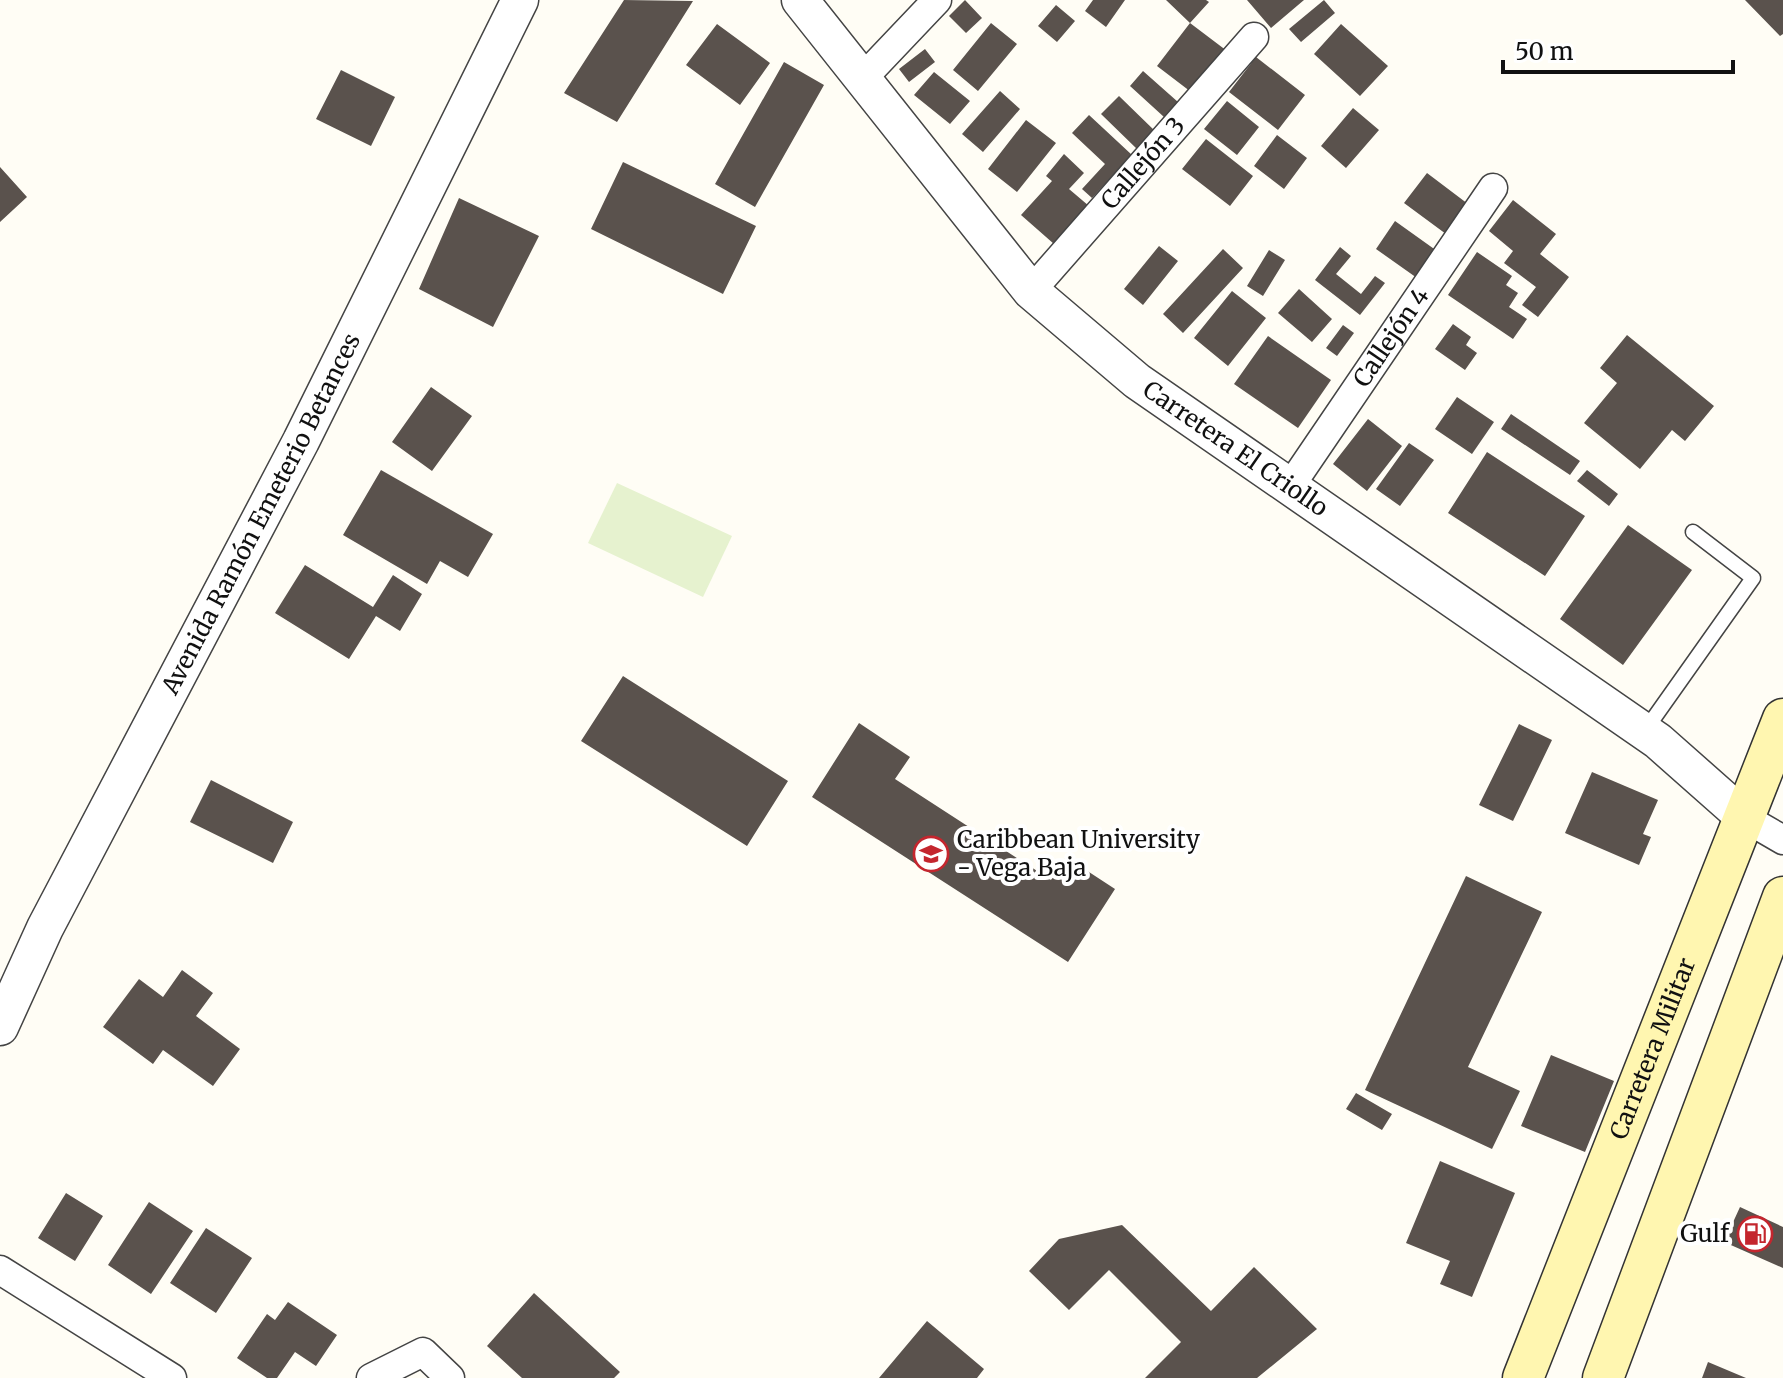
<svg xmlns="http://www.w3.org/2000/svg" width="1783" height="1378" viewBox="0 0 1783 1378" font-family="Merriweather,serif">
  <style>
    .pitch { fill: #e6f2cf }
    .building { fill: #5a524d }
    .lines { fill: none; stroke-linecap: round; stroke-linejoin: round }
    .service-casing { stroke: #444; stroke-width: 17 }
    .minor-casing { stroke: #444; stroke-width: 31 }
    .tertiary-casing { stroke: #444; stroke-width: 39 }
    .secondary-casing { stroke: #333; stroke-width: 43 }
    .service { stroke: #fff; stroke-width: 14 }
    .minor { stroke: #fff; stroke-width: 28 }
    .tertiary { stroke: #fff; stroke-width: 36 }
    .secondary { stroke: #fff6b0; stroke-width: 40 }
    .labels { text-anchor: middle; stroke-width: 8; stroke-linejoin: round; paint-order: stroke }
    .street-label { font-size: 24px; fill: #111; stroke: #fff }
    .poi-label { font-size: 24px; fill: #111; stroke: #fff; text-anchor: start }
  </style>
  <rect width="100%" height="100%" fill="#fffdf5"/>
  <path class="pitch" d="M617,483l115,53 -29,61 -115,-54z"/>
  <path class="building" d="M624,0l69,1 -76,121 -53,-29z
    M965,0l17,18 -16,15 -17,-17z
    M1093,0h32l-19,27 -21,-16z
    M1166,0h40l3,2 -19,21z
    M1247,0h57l-33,28z
    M1324,0l11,13 -34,29 -12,-13z
    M1745,0h38v34l-3,2z
    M1056,5l19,16 -18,21 -19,-16z
    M991,23l26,21 -39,47 -25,-21z
    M1190,23l37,28 -32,44 -38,-29z
    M717,24l53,39 -30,42 -54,-40z
    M1341,24l47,42 -28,30 -46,-42z
    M925,49l10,13 -26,20 -10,-13z
    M1256,57l49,38 -27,35 -49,-38z
    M784,62l40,23 -69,122 -40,-23z
    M341,70l54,27 -24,49 -55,-27z
    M1143,71l35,31 -14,15 -34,-31z
    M934,72l36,29 -20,23 -36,-29z
    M1000,91l20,18 -37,43 -21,-18z
    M1119,96l37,36 -18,18 -37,-36z
    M1227,101l32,26 -22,28 -33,-26z
    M1353,108l26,22 -33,38 -25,-22z
    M1089,115l43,40 -40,43 -10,-9 23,-25 -33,-31z
    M1026,120l30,23 -39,49 -29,-23z
    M1277,135l30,23 -23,31 -30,-23z
    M1206,139l47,37 -23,30 -48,-37z
    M1064,154l20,19 -15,16 20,17 -35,38 -33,-29 31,-34 -6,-5z
    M623,162l133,64 -33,68 -132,-65z
    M0,167l27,30 -27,25z
    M1427,173l41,31 -22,30 -42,-31z
    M459,198l80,38 -46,91 -74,-38z
    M1513,200l43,34 -16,20 29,23 -31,40 -16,-12 14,-18 -32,-24 9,-12 -24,-20z
    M1395,221l42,30 -20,27 -41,-29z
    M1159,246l19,15 -35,44 -19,-16z
    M1340,247l11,9 -15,18 25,20 14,-18 10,7 -25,32 -45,-35z
    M1223,249l20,19 -60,65 -20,-19z
    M1269,250l16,10 -22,36 -16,-10z
    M1477,252l35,24 -6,9 12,8 -9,14 18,12 -14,20 -65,-44z
    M1299,289l33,30 -20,23 -34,-29z
    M1232,291l34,27 -38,48 -34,-28z
    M1453,324l18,13 -5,8 11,8 -12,17 -30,-21z
    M1343,325l11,8 -17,23 -11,-8z
    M1627,335l87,71 -29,35 -13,-11 -32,39 -56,-46 33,-40 -17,-15z
    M1268,336l63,44 -33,48 -64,-44z
    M431,387l41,29 -40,55 -40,-29z
    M1457,397l37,25 -22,32 -37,-25z
    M1511,414l69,47 -10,14 -69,-46z
    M1368,419l34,27 -35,45 -34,-27z
    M1409,443l25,17 -34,46 -24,-17z
    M1487,452l98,64 -40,60 -97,-63z
    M381,470l112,64 -25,43 -28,-16 -13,23 -84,-49z
    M1587,470l31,24 -9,12 -32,-25z
    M1628,525l64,45 -69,95 -63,-46z
    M305,565l68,42 20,-32 29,19 -22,37 -24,-15 -27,43 -74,-46z
    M623,676l165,105 -41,65 -166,-105z
    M859,723l51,34 -15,22 156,101 15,-23 49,32 -47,73 -256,-165z
    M1519,724l33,16 -39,81 -34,-16z
    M1592,772l66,28 -15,34 8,3 -12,28 -74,-32z
    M211,780l82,42 -20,41 -83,-41z
    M1466,876l76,36 -74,155 52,24 -28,58 -127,-59z
    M182,970l31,23 -17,23 44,33 -27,37 -50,-36 -10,14 -50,-37 36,-48 24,18z
    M1551,1055l63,26 -29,71 -64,-26z
    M1356,1093l36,21 -10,16 -36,-21z
    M1440,1161l75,32 -43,104 -32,-13 10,-23 -44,-18z
    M66,1193l37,23 -28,45 -37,-23z
    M149,1202l44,29 -42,63 -43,-29z
    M1740,1207l43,20v41l-59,-26z
    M1122,1225l89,86 43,-44 63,62 -60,49h-112l36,-36 -72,-72 -40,40 -40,-39 30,-32z
    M206,1228l46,30 -36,55 -46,-30z
    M534,1293l86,79 -6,6h-92l-35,-32z
    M288,1302l49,33 -21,31 -21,-14 -18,26h-10l-30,-20 30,-44 8,6z
    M927,1321l57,48 -7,9h-98z
    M1708,1362l38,16h-44z"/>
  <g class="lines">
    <g class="service-casing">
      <path id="service" d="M1644,732l109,-154 -60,-46"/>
    </g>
    <g class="minor-casing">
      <g id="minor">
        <path d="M862,79l75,-79"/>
        <path id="s1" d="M1031,291l223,-254"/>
        <path id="s2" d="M1289,488l204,-300"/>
        <path d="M1745,818l38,22"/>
        <path d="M0,1270l172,108"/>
        <path d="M371,1378l52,-26 27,26"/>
      </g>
    </g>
    <g class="tertiary-casing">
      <g id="tertiary">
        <path id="s3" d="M800,0l231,291 106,90 521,360 87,77"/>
        <path id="s4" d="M0,1027l45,-99 256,-487 219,-441"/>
      </g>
    </g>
    <g class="secondary-casing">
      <g id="secondary">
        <path id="s5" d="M1523,1378l260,-659"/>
        <path d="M1603,1378l180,-481"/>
      </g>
    </g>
    <use href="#service" class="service"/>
    <use href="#minor" class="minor"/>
    <use href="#tertiary" class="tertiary"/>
    <use href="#secondary" class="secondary"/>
  </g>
  <defs>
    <g id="university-ring" transform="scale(1.8)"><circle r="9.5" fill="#fff" stroke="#c4262e" stroke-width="1.5"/><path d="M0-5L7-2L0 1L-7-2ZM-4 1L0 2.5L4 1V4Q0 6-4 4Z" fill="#c4262e"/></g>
    <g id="fuel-ring" transform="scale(1.8)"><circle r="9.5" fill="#fff" stroke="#c4262e" stroke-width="1.5"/><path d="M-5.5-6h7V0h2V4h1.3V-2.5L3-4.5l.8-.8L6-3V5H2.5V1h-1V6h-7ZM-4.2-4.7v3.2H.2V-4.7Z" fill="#c4262e"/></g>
  </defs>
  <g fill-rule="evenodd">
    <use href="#university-ring" x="931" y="854"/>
    <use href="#fuel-ring" x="1755" y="1234"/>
  </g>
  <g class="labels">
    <g class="street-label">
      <text dy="8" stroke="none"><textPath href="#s1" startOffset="170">Callejón 3</textPath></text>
      <text dy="8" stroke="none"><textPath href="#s2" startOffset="182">Callejón 4</textPath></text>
      <text dy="8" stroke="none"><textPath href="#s3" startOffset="630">Carretera El Criollo</textPath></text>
      <text dy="8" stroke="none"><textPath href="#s4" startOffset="576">Avenida Ramón Emeterio Betances</textPath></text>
      <text dy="8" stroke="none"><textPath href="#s5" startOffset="354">Carretera Militar</textPath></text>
    </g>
    <g class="poi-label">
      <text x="957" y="848">Caribbean University<tspan x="957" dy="28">- Vega Baja</tspan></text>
      <text x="1729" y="1242" text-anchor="end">Gulf</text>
    </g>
  </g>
  <path d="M1503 60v12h230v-12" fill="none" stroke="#111111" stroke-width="4"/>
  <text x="1515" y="60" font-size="24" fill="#111111" stroke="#ffffff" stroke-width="6" paint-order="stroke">50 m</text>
</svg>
